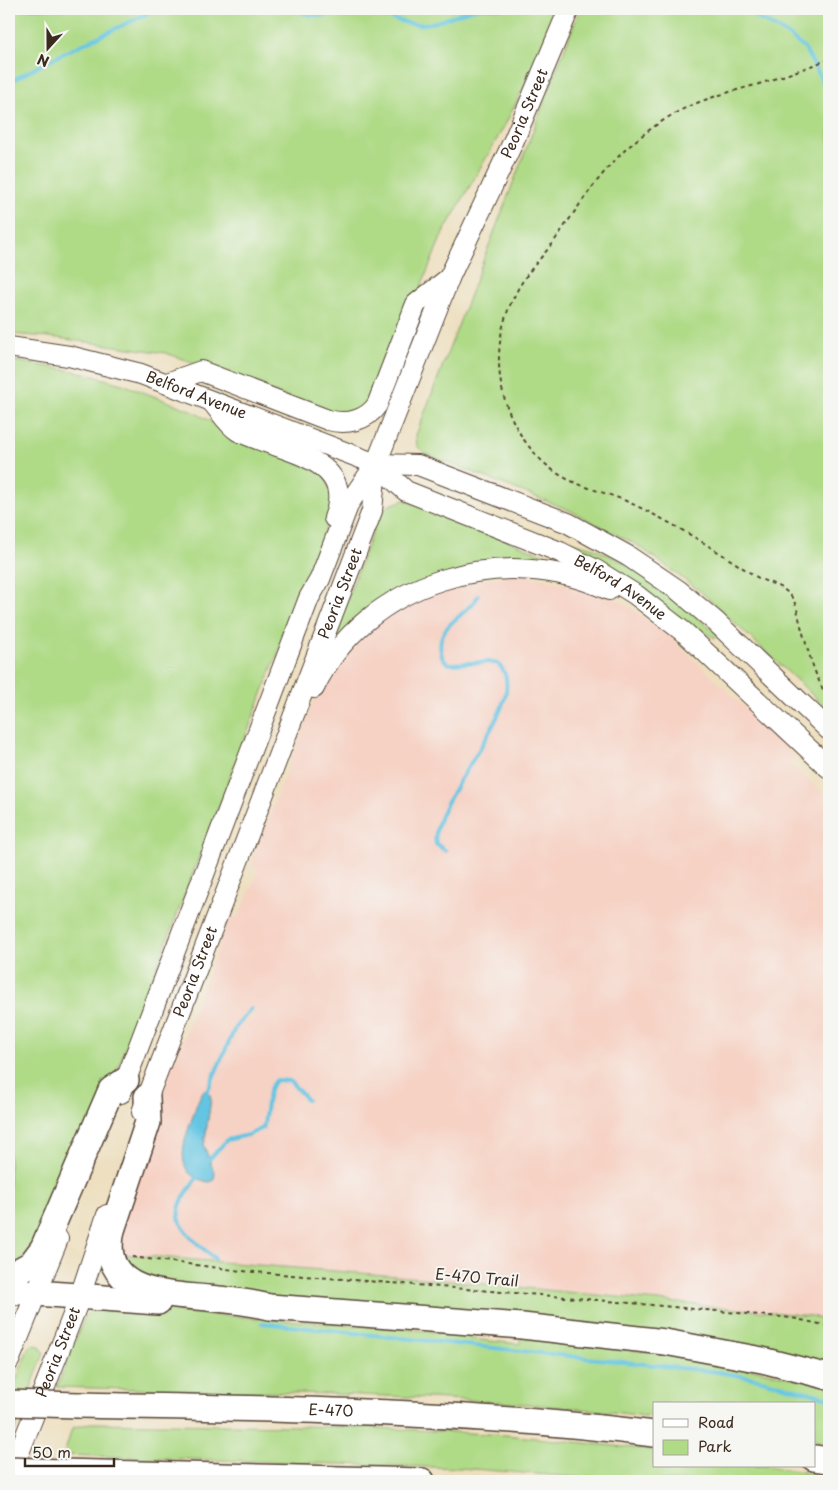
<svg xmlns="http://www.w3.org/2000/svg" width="838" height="1490" viewBox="0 0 838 1490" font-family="'Playpen Sans',sans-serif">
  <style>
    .built { fill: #f6d2c4 }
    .green { fill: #afda86; stroke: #758252 }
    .water { fill: #64c5e2; stroke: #507880 }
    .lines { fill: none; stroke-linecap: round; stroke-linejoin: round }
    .stream { stroke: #64c5e2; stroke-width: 4 }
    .secondary-casing { stroke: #564536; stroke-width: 22 }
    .highway-casing { stroke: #564536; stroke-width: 28 }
    .path { stroke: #564536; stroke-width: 2; stroke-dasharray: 4 4; stroke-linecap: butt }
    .secondary { stroke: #fff; stroke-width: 20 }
    .highway { stroke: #fff; stroke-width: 25 }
    .highway-bridge-casing { stroke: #564536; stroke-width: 28; stroke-linecap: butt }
    .highway-bridge { stroke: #fff; stroke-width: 25 }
    .labels { text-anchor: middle; stroke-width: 4; stroke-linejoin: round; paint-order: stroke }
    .street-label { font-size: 15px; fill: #3b2a1e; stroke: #f6f6f2 }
  </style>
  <rect width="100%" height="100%" fill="#f6f6f2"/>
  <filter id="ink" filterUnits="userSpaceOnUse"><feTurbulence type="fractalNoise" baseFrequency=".02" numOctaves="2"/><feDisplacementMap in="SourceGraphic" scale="10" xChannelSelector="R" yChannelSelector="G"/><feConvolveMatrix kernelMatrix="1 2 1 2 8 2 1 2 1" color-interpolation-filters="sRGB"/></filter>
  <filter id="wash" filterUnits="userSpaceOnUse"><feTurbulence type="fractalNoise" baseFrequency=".0096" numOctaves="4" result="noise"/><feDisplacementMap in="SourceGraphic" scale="20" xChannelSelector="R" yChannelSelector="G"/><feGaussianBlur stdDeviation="1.12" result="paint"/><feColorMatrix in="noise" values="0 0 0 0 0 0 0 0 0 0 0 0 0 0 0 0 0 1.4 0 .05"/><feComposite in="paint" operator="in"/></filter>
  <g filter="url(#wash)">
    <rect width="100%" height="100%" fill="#eddfbf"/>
    <path class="built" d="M517,573l92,22 23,14 38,28 120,113 3,6 -4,8 34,29 6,-1v530l-28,-8 -181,-18 -500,-42 -3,-28 53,-153 58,-152 5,-6 2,2 4,-2 20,-44 -7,-6 2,-10 62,-160 46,-62 59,-40z"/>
    <path class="green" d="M9,9h550l-18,43 -35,71 -64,112 -63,155 -9,16 -33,9 -171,-62 -116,-16 -41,-3z
      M580,9h249v701l-129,-119 -63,-46 -68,-35 -145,-57 -7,-7 -1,-11z
      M9,360l70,12 43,12 68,26 60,33 75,31 9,33 -215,558 -76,175 -34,30z
      M404,500l166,65 -83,-1 -157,80 50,-132 10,-7z
      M563,540l31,8 40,20 84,66 -3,4 -31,-17 -123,-76z
      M120,1254l302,24 390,38 17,6v44l-678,-78z
      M96,1305c124,11 248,19 372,29l3,5 49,5v-6l174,19 135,28v58l-15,-3v-36h-160v13c-198,-25 -397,-24 -597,-30l28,-71z
      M32,1345l8,1 4,7 -35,92v-46l19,-50z
      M90,1423l271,4 145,8 148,15v16h114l61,11v4h-204l-165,-13 -396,-13 8,-27z"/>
    <path class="water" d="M204,1090l5,2 2,7 -7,47 11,28 -2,7 -4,1c-37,-6 -26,-39 -17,-63 3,-9 6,-21 12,-29z"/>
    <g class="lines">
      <path class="stream" d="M294,9c22,13 49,2 73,4 20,1 37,13 57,11 18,-1 34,-12 52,-15
        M741,9l46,25 18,15 24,44
        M9,82l57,-30 91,-43
        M446,851l-10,-7c-10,-43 102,-145 62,-180l-9,-2 -39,2c-6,-2 -8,-6 -9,-12 -6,-28 26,-35 37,-56
        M206,1094l29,-66 16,-19
        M205,1164l22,-24 21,-5 15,-7c4,-14 3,-41 13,-48l14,1 17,19
        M199,1174c-6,10 -18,24 -20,35 -4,20 23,38 36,50
        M262,1323l456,49 40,7 71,19"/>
    </g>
  </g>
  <g filter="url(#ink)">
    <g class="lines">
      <g class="secondary-casing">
        <g id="secondary">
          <path id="s1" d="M9,347l60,9 72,18 235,90 42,1 150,58 60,33 50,34 38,32 113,108"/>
          <path d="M167,383l34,-12 127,49c18,5 38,1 49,-15l39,-101 33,-26"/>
          <path d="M212,402c8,9 16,23 26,29 38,20 120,25 96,87"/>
          <path id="s2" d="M376,464l30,27 154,61 36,18 40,25 49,38 144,135"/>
          <path d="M314,688c51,-108 190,-147 295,-98"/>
          <path id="s3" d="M121,1093l188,-495 11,-19 29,-76 27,-39 74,-188 64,-136 55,-131"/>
          <path id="s4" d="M142,1112l230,-601 4,-45"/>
          <path d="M9,1361l49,-122"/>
          <path id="s5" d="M9,1478l68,-173 30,-90"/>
        </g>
      </g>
      <g class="highway-casing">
        <g id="highway">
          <path d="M147,1097l1,25 -36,108c-14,64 54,64 96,68 21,2 41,4 62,9l252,19 143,16 97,18 67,17"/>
          <path d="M9,1276l22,-12 12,-16 68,-158 15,-10"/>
          <path d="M9,1291l149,11"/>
          <path id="s6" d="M79,1405c192,4 385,5 575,29"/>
          <path d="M814,1458l15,2"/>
          <path d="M61,1472l361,9"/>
        </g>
      </g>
      <path class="path" d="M829,59c-23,9 -46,17 -70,25 -33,9 -63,16 -92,34 -54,34 -75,69 -110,119 -13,19 -31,35 -41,56 -32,58 -18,132 34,175 22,18 50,22 76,33 46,21 87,47 129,75 11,7 25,8 34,18 8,8 9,22 12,32 7,25 14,52 28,74
        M132,1257l110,14 323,26 227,21 37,8"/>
      <use href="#secondary" class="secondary"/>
      <use href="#highway" class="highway"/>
      <g class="highway-bridge-casing">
        <path id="highway-bridge" d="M9,1403l70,2
          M9,1470l52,2"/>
      </g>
      <use href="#highway-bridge" class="highway-bridge"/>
    </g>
  </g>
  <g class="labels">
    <g class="street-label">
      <text dy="5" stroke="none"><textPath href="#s3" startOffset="1061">Peoria Street</textPath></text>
      <text dy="5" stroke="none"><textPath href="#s1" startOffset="194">Belford Avenue</textPath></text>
      <text dy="5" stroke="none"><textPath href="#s2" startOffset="276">Belford Avenue</textPath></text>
      <text dy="5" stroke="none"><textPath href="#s4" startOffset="555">Peoria Street</textPath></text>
      <text dy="5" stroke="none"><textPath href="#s4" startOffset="150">Peoria Street</textPath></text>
      <text transform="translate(477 1278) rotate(5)" y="5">E-470 Trail</text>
      <text dy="5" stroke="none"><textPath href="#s5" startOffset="135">Peoria Street</textPath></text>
      <text dy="5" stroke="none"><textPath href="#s6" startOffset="252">E-470</textPath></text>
    </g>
  </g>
  <rect width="838" height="1490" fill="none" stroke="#f6f6f2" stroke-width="30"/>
  <rect x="653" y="1402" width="162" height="65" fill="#f6f6f2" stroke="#aba49d"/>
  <rect x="663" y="1419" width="25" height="8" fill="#ffffff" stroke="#aba49d"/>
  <text x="698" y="1428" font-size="15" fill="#3b2a1e">Road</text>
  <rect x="663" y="1440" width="25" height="15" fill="#afda86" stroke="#aba49d"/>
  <text x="698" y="1452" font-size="15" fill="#3b2a1e">Park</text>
  <g transform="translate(48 48) rotate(201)" stroke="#f6f6f2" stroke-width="4" paint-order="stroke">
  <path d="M0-4L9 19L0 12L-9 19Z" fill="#3b2a1e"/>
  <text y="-8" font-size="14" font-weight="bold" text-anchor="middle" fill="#3b2a1e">N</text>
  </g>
  <path d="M25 1458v8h89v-8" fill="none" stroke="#3b2a1e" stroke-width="2.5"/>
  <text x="32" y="1458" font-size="15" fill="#3b2a1e" stroke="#f6f6f2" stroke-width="4" paint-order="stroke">50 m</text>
</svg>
